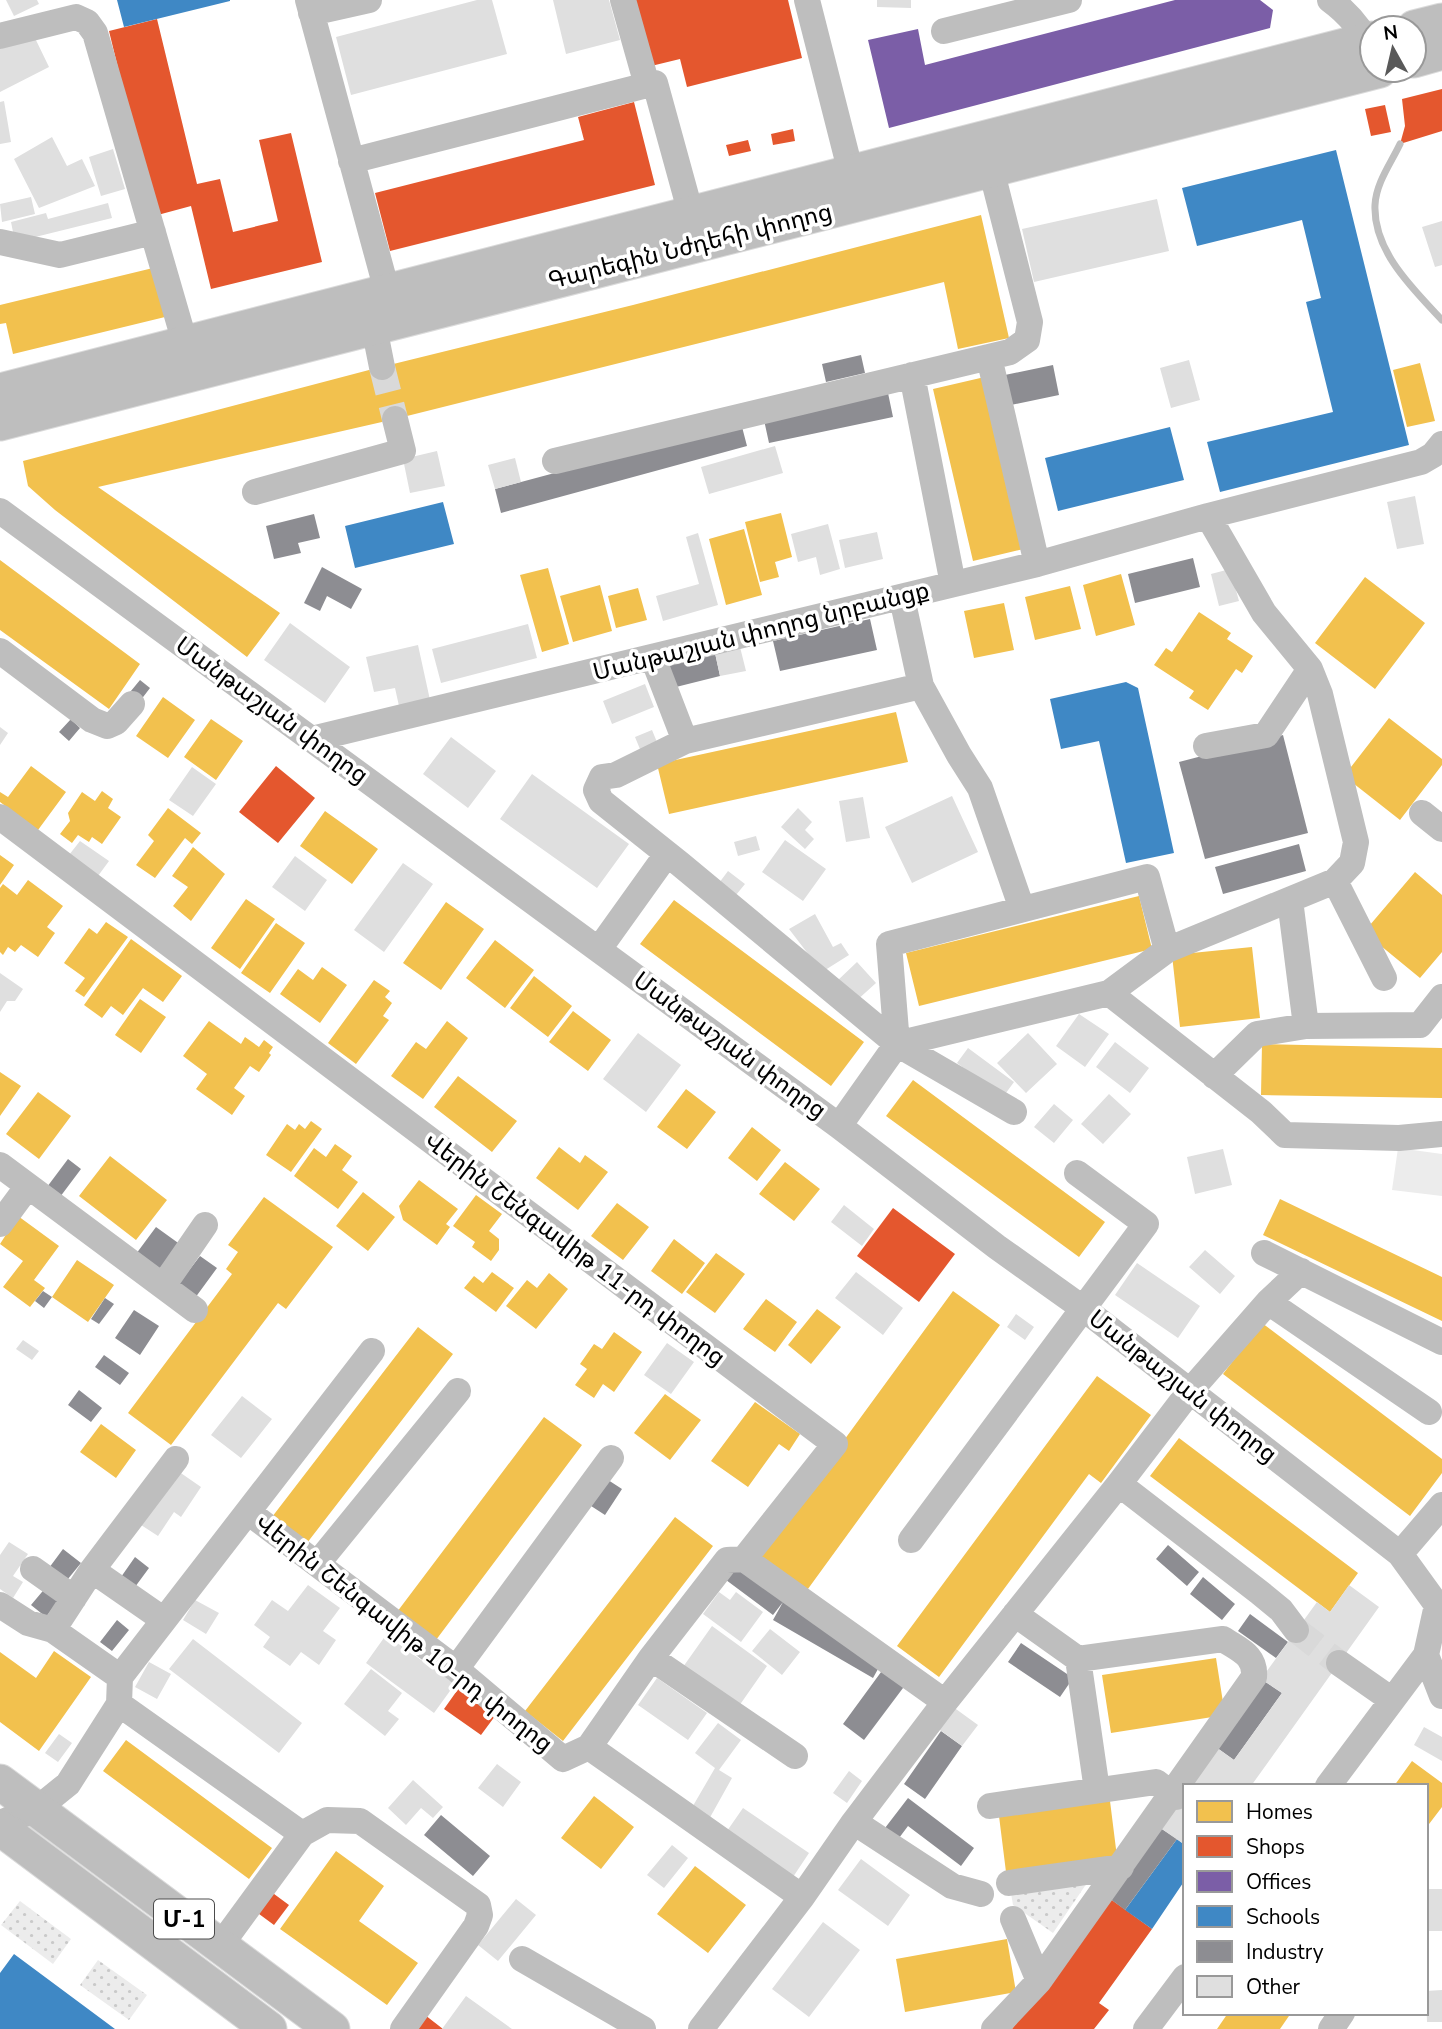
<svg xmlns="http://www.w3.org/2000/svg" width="1442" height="2029" viewBox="0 0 1442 2029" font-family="'Nunito Sans','Noto Sans Armenian',sans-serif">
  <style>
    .grass { fill: url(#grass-dots) }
    .pitch { fill: #ececec }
    .homes { fill: #f2c14e }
    .shops { fill: #e4572e }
    .offices { fill: #7b5ea7 }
    .schools { fill: #3f88c5 }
    .industry { fill: #8d8d92 }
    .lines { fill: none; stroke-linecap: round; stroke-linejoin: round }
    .stream { stroke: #bfbfbf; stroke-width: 7 }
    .building { fill: #dfdfdf }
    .minor-tunnel { stroke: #d9d9d9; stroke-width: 26; stroke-dasharray: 26 13; stroke-linecap: butt }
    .major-casing { stroke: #dbdbdb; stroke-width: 37 }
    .minor { stroke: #bebebe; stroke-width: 26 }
    .major { stroke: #bebebe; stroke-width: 35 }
    .labels { text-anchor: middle; stroke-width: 7; stroke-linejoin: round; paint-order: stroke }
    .shield { fill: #fff; stroke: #4c4c4c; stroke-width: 2 }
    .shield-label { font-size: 23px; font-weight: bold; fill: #000 }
    .street-label { font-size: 24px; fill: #000; stroke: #fff }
  </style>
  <defs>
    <pattern id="grass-dots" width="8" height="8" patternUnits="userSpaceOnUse" patternTransform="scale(1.75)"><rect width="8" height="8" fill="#ececec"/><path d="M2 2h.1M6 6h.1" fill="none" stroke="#c9c9c9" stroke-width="1.8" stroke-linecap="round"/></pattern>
  </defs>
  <rect width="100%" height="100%" fill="#fff"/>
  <path class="grass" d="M1089,1880l-36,53 -40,-28 -2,-12z
    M20,1901l51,38 -18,25 -52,-39z
    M98,1960l49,35 -18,25 -49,-35z"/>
  <path class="pitch" d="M1398,1148l44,6v42l-50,-6z"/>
  <path class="homes" d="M981,215l28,123 -51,11 -14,-67 -549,137 -297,68 182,126 -33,44 -192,-147 -27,-24 -5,-25 346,-91 264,-65z
    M153,268l12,49 -152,37 -7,-31 -6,1v-19z
    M1420,363l15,58 -28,6 -14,-57z
    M989,376l39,172 -55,13 -40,-172z
    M781,513l11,44 -17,5 4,15 -19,5 -15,-60z
    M744,529l18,66 -36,10 -17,-66z
    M0,560l140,104 -31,45 -109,-79z
    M548,568l21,76 -27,8 -22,-77z
    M1121,574l14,51 -39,11 -13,-51z
    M1365,577l60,46 -50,66 -60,-46z
    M600,585l12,46 -39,11 -13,-46z
    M1070,586l11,43 -46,11 -10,-43z
    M638,588l9,32 -31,8 -8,-32z
    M1004,603l10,47 -40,8 -10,-47z
    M1199,612l32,21 -4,6 26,17 -11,17 -6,-4 -28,41 -19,-12 5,-7 -40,-26 12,-17 6,4z
    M163,697l32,23 -27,38 -32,-22z
    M896,712l12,50 -239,52 -12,-50z
    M1389,718l53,41v6l-42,55 -56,-44z
    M211,719l32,22 -27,39 -32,-23z
    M31,766l35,26 -28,38 -38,-28v-10l8,5z
    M102,791l11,8 -5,9 13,9 -19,27 -10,-7 -3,5 -11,-7 -6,8 -12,-9 10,-13 -2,-8 14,-21 13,9z
    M168,808l33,25 -9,11 -7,-6 -30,40 -19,-13 18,-24 -6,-6z
    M325,811l53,38 -26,35 -52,-38z
    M193,847l32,27 -34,47 -18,-15 15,-19 -16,-11z
    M0,855l14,10 -14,20z
    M1415,872l27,23v57l-22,26 -56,-46z
    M28,880l35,26 -16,21 8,6 -17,24 -17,-12 -6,7 -7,-5 -5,8 -3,-3v-64l3,-4 14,11z
    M1139,896l13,53 -233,57 -13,-53z
    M246,899l29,20 -35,50 -29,-21z
    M674,900l190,142 -33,44 -191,-142z
    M446,902l38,27 -43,61 -38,-27z
    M106,922l22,15 -44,60 -9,-6 10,-13 -21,-15 25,-35 8,6z
    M276,923l29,20 -35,50 -29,-20z
    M131,939l51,37 -19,26 -20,-14 -20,27 -12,-9 -9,12 -18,-13z
    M495,940l39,30 -29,38 -39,-30z
    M1252,947l8,71 -80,9 -8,-72z
    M322,967l25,18 -27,38 -40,-29 18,-25 15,11z
    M534,976l38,30 -24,31 -38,-29z
    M374,980l16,11 -5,6 7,6 -9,13 6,4 -33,44 -28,-21z
    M140,999l26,18 -25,36 -26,-18z
    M573,1011l38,29 -23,31 -39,-29z
    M209,1021l32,23 4,-7 14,10 5,-7 9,7 -4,6 2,2 -12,17 -9,-6 -16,22 11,8 -13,19 -36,-26 11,-15 -24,-18z
    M447,1021l21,17 -45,61 -32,-23 25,-34 10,7z
    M1262,1044l180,4v50l-181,-3z
    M0,1072l21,14 -21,30z
    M458,1076l59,45 -25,31 -58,-45z
    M913,1080l192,142 -26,35 -193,-141z
    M686,1089l30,23 -29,37 -30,-22z
    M38,1092l33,24 -32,43 -33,-25z
    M311,1121l11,8 -31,43 -25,-17 21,-31 8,6 4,-6 6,5z
    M752,1127l29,23 -24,31 -29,-23z
    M335,1144l17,12 -10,14 16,12 -20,27 -44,-33 20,-28 12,9z
    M559,1147l21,16 5,-8 23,17 -30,38 -42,-32z
    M110,1156l57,44 -31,40 -57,-44z
    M785,1162l35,27 -26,32 -35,-27z
    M419,1180l39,29 -12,15 4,3 -13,18 -34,-25 -4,-14z
    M363,1192l32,25 -27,34 -32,-25z
    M476,1195l26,19 -13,17 10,8v11l-8,11 -19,-14 3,-5 -22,-16z
    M264,1197l69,50 -47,62 -8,-6 -107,142 -43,-32 104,-139 -6,-5 12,-17 -10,-7z
    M1280,1199l162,78v44l-179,-86z
    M617,1203l32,24 -26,33 -32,-24z
    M18,1216l41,30 -25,34 11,8 -15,19 -27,-20 20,-26 -23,-17z
    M674,1239l31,24 -23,31 -31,-23z
    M716,1253l29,21 -30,39 -29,-21z
    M77,1260l37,25 -26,37 -36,-25z
    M492,1272l22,16 -18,24 -32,-24 10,-12 9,7z
    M549,1273l19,16 -32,40 -30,-23 21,-26 10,8z
    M953,1291l47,34 -195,268 -47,-35z
    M766,1299l31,23 -22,30 -32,-23z
    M817,1309l24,18 -30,37 -23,-19z
    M1262,1323l180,136v14l-32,43 -187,-142z
    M418,1327l35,27 -146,189 -35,-26z
    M614,1332l28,20 -28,40 -11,-8 -9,14 -19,-13 12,-16 -7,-5 14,-20 8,5z
    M1097,1376l54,39 -50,68 -12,-9 -150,203 -42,-31z
    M665,1394l36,26 -31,40 -36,-27z
    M755,1402l45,32 -11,17 -10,-7 -31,43 -37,-26z
    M544,1417l38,28 -146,195 -39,-28z
    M101,1424l35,26 -20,28 -36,-26z
    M1179,1438l179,135 -28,39 -180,-136z
    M675,1517l38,29 -150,195 -38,-30z
    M54,1651l37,26 -52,74 -39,-29v-70l36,26z
    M1216,1658l9,57 -114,18 -9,-58z
    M126,1740l146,108 -23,31 -146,-108z
    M1412,1761l30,22v24l-16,21v-42h-32z
    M594,1796l40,31 -33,42 -40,-31z
    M1110,1801l7,56 -111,15 -7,-56z
    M336,1851l48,35 -25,35 59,42 -31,42 -107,-76z
    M695,1866l51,39 -38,48 -51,-39z
    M1007,1939l9,53 -111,20 -9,-53z
    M1228,2013h63l-11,16h-63z"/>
  <path class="shops" d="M630,0h158l14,58 -115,29 -7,-28 -33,8z
    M157,19l40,165 23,-5 13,53 45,-11 -19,-81 32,-7 31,129 -111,27 -20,-83 -37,10 -45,-185z
    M1442,89v42l-42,13 5,-18 -3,-27z
    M634,102l21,83 -265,66 -15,-58 209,-53 -6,-23z
    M1385,105l6,27 -20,4 -6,-27z
    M793,129l2,12 -22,4 -2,-11z
    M748,140l3,11 -22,5 -3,-11z
    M276,766l39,32 -37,45 -39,-31z
    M893,1208l62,46 -36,48 -62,-46z
    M461,1685l37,27 -17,23 -37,-26z
    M270,1891l19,14 -15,20 -19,-14z
    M1109,1898l43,31 -53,74 10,7 -15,19h-82z
    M425,2015l18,14h-28z"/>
  <path class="offices" d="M1175,0h85l13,10 -3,18 -381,100 -21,-88 50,-11 7,36z"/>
  <path class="schools" d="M117,0h113v1l-106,26z
    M1336,150l73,295 -189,47 -13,-50 126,-30 -27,-110 15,-4 -19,-78 -105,26 -15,-58z
    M1170,427l14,53 -126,31 -13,-53z
    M443,502l11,42 -99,24 -10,-42z
    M1126,682l12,6 36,165 -48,10 -27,-122 -38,8 -11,-50z
    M1177,1839l8,6v35l-33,49 -27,-19z
    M14,1954l101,75h-115v-56z"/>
  <path class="industry" d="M861,355l4,18 -39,9 -4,-18z
    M1053,365l6,30 -53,11 -6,-30z
    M888,393l5,24 -124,26 -5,-23z
    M741,423l6,23 -246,67 -6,-24z
    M314,514l6,24 -22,5 3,10 -27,6 -8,-33z
    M1193,558l7,29 -65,16 -7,-29z
    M322,567l40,22 -11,20 -24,-13 -7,15 -16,-8z
    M870,619l7,31 -97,21 -7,-30z
    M715,653l5,23 -52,13 -6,-24z
    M140,680l10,8 -13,17 -11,-8z
    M71,719l9,9 -11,13 -10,-9z
    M1283,735l25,98 -103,26 -26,-97z
    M1299,844l7,27 -83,23 -8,-27z
    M68,1159l13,10 -21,28 -13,-10z
    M156,1227l25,18 -21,27 -24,-18z
    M200,1256l17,12 -22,30 -18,-12z
    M43,1291l9,6 -8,11 -9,-7z
    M105,1298l9,6 -15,20 -8,-5z
    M134,1310l25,16 -19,29 -25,-17z
    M104,1355l25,18 -9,12 -25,-18z
    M79,1390l23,18 -11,14 -23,-17z
    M605,1478l17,11 -17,26 -17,-11z
    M1168,1545l31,27 -12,14 -31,-27z
    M63,1549l18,14 -18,22 -17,-13z
    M135,1557l14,11 -14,19 -14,-10z
    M731,1564l152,96 -10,18 -100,-58 10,-18 -10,13 -51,-38z
    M1203,1577l32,27 -13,16 -32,-26z
    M47,1586l14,11 -15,20 -15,-12z
    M1250,1614l38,28 -12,16 -38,-27z
    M117,1620l12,10 -17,21 -12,-9z
    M1021,1643l52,35 -13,19 -52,-35z
    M884,1668l22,16 -42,56 -21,-16z
    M1261,1679l21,14 -48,67 -21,-15z
    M941,1731l21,15 -37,53 -21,-15z
    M908,1798l66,50 -13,18 -53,-40 -9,12 -14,-10z
    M441,1815l49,41 -17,20 -49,-41z
    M1156,1825l21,14 -52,71 -16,-12z"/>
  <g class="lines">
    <path class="stream" d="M1400,144c-9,19 -24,39 -25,61 -2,46 38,84 67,115"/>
  </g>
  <path class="building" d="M6,0h31l2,4 -25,12z
    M477,0h15l15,54 -156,41 -15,-58z
    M553,0h56l11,40 -54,14z
    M877,0h34v8l-34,-1z
    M33,34l16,33 -49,25v-50z
    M4,101l7,41 -11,2v-42z
    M52,137l15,29 15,-7 13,27 -56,22 -25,-49z
    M113,149l12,40 -24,7 -12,-39z
    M31,197l4,17 -33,8 -2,-18z
    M1157,199l12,52 -135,31 -12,-53z
    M108,203l4,15 -97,24 -4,-20 35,-9 2,6z
    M1442,221v44l-7,2 -13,-40z
    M1189,360l11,40 -29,8 -11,-40z
    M775,446l8,27 -74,21 -8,-27z
    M437,451l8,35 -35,7 -7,-34z
    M515,458l6,24 -26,7 -7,-24z
    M1415,496l9,48 -27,5 -10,-47z
    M828,524l12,45 -20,6 -4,-18 -18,5 -7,-28z
    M877,532l6,27 -38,9 -6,-28z
    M698,533l20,72 -55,16 -7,-25 43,-12 -13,-47z
    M1230,569l9,32 -20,5 -8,-32z
    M290,623l60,44 -25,36 -61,-43z
    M528,624l9,34 -96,25 -9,-34z
    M418,645l12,55 -31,6 -4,-18 -21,4 -8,-35z
    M740,647l6,24 -26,5 -5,-23z
    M645,684l9,23 -42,17 -9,-23z
    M0,727l8,6 -8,12z
    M652,730l7,17 -17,7 -7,-17z
    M451,737l45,34 -28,37 -45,-34z
    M192,767l24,17 -23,32 -24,-16z
    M532,774l97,70 -32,44 -97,-69z
    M952,796l26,56 -66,31 -27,-56z
    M863,797l7,41 -24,4 -7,-41z
    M798,808l14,14 -7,8 9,9 -9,10 -24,-22z
    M756,836l4,14 -22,6 -4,-14z
    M785,840l41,29 -23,32 -41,-29z
    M80,841l29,20 -11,15 -29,-21z
    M295,856l32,24 -22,31 -33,-24z
    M403,863l30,21 -49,68 -30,-22z
    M728,871l17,13 -9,11 -17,-12z
    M815,914l18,33 8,-4 8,12 -27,17 -33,-43z
    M857,962l19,21 -21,19 -19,-20z
    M0,973l23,16 -8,12h-8l-7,11z
    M1079,1014l30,20 -24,33 -29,-21z
    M638,1033l43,32 -35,47 -43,-33z
    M1028,1033l29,31 -31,29 -29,-30z
    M1115,1042l34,26 -19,25 -34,-26z
    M968,1048l46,34 -11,15 -46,-34z
    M1109,1094l22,20 -28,30 -22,-20z
    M1054,1104l19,16 -19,23 -20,-16z
    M1223,1149l9,36 -37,9 -8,-37z
    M844,1205l30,24 -12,17 -31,-24z
    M1205,1250l30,26 -15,18 -31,-27z
    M1137,1263l63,43 -22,32 -63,-43z
    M856,1272l47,36 -20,27 -48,-37z
    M1016,1314l18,13 -9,13 -18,-13z
    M23,1340l16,11 -7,9 -16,-11z
    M667,1343l27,19 -23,32 -27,-19z
    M242,1396l30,23 -31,39 -30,-23z
    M175,1469l26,18 -20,30 -7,-5 -16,24 -20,-13z
    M9,1542l19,12 -15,22 10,6 -10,16 -13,-9v-34z
    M308,1585l32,23 -17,23 13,9 -17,25 -18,-13 -11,14 -27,-19 7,-10 -16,-12 18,-25 16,11z
    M1349,1585l30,22 -128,179h-66v59l-29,-20 57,-80 21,15 48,-67 -21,-14 56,-77 13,10z
    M719,1592l11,8 6,-8 27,20 -22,30 -38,-28z
    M195,1600l24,13 -13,21 -23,-14z
    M712,1626l55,40 -28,40 -56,-39z
    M770,1629l30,23 -18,23 -30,-24z
    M386,1635l69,49 -21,29 -68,-50z
    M193,1639l109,84 -23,30 -110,-84z
    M149,1662l22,12 -14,25 -22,-12z
    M371,1669l31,24 -14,18 11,8 -14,17 -41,-32z
    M657,1678l50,35 -19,27 -50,-35z
    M949,1704l29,21 -16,21 -29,-21z
    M718,1723l23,17 -22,30 13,8 -24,43 -18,-10 25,-43 -20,-15z
    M1424,1727l18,10v24l-28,-16z
    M59,1734l13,9 -14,19 -13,-9z
    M497,1764l24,18 -18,25 -25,-19z
    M849,1771l13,10 -15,22 -14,-10z
    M413,1780l30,27 -10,11 -12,-10 -15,17 -18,-17z
    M743,1808l66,45 -16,24 -66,-46z
    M672,1845l16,13 -24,30 -17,-13z
    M861,1859l49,36 -22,31 -50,-36z
    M1426,1889h16v42h-16z
    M516,1899l20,16 -38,46 -20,-16z
    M823,1922l37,28 -51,67 -37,-28z
    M1442,1990v32h-15l-1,-31z
    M466,1996l46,33h-70z"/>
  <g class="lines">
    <path class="minor-tunnel" d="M382,367l13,52
      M1296,1630l43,33"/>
    <g class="major-casing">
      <path id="major" d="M1414,28l28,-7
        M1414,60l28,-8
        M0,391l1372,-352
        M0,423l1380,-353
        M0,1782l332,247
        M0,1828l269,201"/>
    </g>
    <path class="minor" d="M308,0l79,291
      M623,0l24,85
      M807,0l44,173
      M1330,0c18,13 33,31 42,52
      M311,13l58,-13
      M944,31l125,-31
      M0,36l76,-19 11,5 8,11 90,310
      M351,161l304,-78 36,131
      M0,242l60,13 93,-23
      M374,327l8,40
      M989,357l48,207
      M912,375l41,209
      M555,461l455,-109 17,-12 3,-18 -39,-153
      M255,492l148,-41 -8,-32
      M0,511l839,615 158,121 87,62 316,245 37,51 -11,50 -98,131
      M902,598l19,88 38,69 21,33 42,121
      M0,651l92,69 15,6 9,-4 16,-18
      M653,658l32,83
      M921,686l-236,55 -69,34 -14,2 -6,13 5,11 79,63 217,180 117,68
      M312,739l725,-175 171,-48 213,-54 12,-7 9,-11
      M1206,746l60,-11 44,-66
      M1422,813l20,16
      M0,817l835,627 -91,115 201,143
      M1335,881l49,97
      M1290,900l16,126
      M599,949l68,-95
      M1109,993l152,119 24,23 114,3 43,-4
      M897,1044l-8,-100 258,-67 20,73
      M1214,1076l43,-42 49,-8 114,-1 22,-28
      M839,1126l58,-82 212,-51 58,-43 168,-69 17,-18 4,-21 -36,-148 -10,-25 -46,-56 -56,-97
      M0,1165l195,145
      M0,1224l28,-38
      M1264,1253l178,89
      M163,1286l42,-61
      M1268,1302l161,110
      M1119,1484l140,108 22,18 15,20
      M248,1512l208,157 107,90 26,-12 213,150
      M911,1540l235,-316 -69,-51
      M1400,1554l42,-49
      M317,1564l141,-173
      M33,1569l41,29
      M92,1570l72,50
      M0,1605l28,18 25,7 67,47
      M1015,1614l63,45 19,131
      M53,1630l39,-60 84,-111
      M1426,1655l16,41
      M651,1658l144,98
      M1339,1663l53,37
      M456,1669l155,-211
      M119,1704l183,130
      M589,1747l62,-89 76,-98 17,-1
      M990,1806l166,-24 20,15
      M854,1822l98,64 29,8
      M0,1823l37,-14 31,-25 51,-80 1,-27 252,-326
      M1009,1883l112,-16
      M1013,1919l26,62
      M220,1946l82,-112 25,-14 33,1 118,84 2,10 -4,11 -73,103
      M522,1959l121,70
      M701,2029l101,-132 52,-75 91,-120 174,-218 71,-93 78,-89 33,-31
      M994,2029l45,-48 215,-304c2,-22 -15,-27 -31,-38l-145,20
      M1146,2029l39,-52
      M1331,2029l11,-16"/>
    <use href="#major" class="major"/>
  </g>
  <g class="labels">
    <rect class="shield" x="154" y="1899.5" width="60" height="39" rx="5"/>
    <g class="shield-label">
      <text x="184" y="1927">Մ-1</text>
    </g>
    <g class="street-label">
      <text transform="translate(690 246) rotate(-14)" y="8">Գարեգին Նժդեհի փողոց</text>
      <text transform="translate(761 631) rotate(-14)" y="8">Մանթաշյան փողոց նրբանցք</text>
      <text transform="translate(272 710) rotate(36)" y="8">Մանթաշյան փողոց</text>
      <text transform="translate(730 1045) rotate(36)" y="8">Մանթաշյան փողոց</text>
      <text transform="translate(575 1249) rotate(37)" y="8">Վերին Շենգավիթ 11-րդ փողոց</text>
      <text transform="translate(1183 1386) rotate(38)" y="8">Մանթաշյան փողոց</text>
      <text transform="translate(404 1633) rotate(38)" y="8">Վերին Շենգավիթ 10-րդ փողոց</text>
    </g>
  </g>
  <rect x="1183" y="1784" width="245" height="231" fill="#ffffff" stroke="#999999" stroke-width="2"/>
  <rect x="1197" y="1801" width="35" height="21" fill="#f2c14e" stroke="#999999" stroke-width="2"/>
  <text x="1246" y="1819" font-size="21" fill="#000000">Homes</text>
  <rect x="1197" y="1836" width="35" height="21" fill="#e4572e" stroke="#999999" stroke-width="2"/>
  <text x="1246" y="1854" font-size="21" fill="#000000">Shops</text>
  <rect x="1197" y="1871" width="35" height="21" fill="#7b5ea7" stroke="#999999" stroke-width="2"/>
  <text x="1246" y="1889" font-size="21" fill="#000000">Offices</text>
  <rect x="1197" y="1906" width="35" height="21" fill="#3f88c5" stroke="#999999" stroke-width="2"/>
  <text x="1246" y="1924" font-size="21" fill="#000000">Schools</text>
  <rect x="1197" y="1941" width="35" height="21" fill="#8d8d92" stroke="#999999" stroke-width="2"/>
  <text x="1246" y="1959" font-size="21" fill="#000000">Industry</text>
  <rect x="1197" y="1976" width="35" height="21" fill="#dfdfdf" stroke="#999999" stroke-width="2"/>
  <text x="1246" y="1994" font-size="21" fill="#000000">Other</text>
  <g transform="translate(1393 49) rotate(352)"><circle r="33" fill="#ffffff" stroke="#999999" stroke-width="2"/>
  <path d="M0-5L12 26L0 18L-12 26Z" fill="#595959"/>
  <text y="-10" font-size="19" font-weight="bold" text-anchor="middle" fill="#000000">N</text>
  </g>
</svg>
